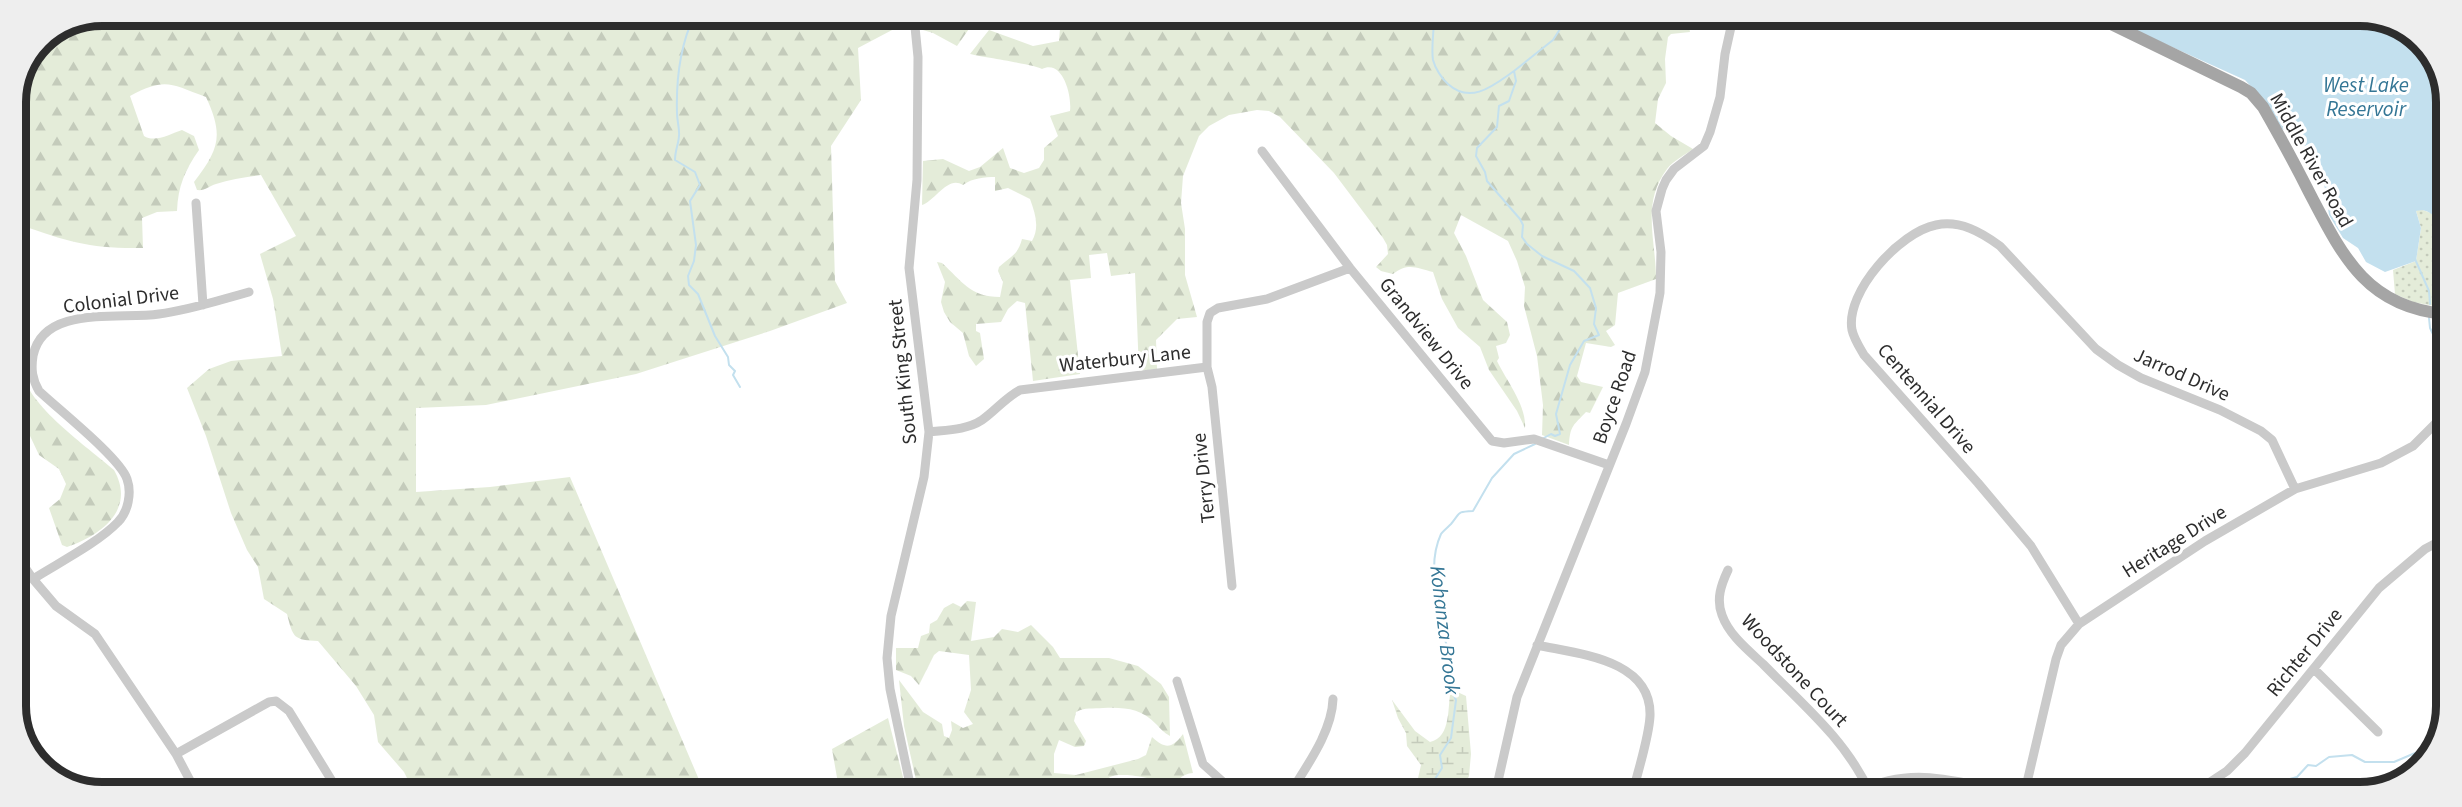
<svg xmlns="http://www.w3.org/2000/svg" width="2462" height="807" viewBox="0 0 2462 807" font-family="'Source Sans 3',sans-serif">
  <style>
    .grass { fill: url(#grass-dots) }
    .forest { fill: url(#forest-firs) }
    .wetland { fill: url(#wetland-marsh) }
    .water { fill: #c3e0ee }
    .lines { fill: none; stroke-linecap: round; stroke-linejoin: round }
    .stream { stroke: #c3e0ee; stroke-width: 2 }
    .minor { stroke: #cacaca; stroke-width: 9 }
    .major { stroke: #a5a5a5; stroke-width: 12 }
    .labels { text-anchor: middle; stroke-width: 6; stroke-linejoin: round; paint-order: stroke }
    .street-label { font-size: 20px; fill: #2d2d2d; stroke: #fff }
    .water-label { font-size: 21px; font-style: italic; fill: #347695; stroke: #fff }
    .rim { fill: none; stroke: #2d2d2d; stroke-width: 8 }
  </style>
  <defs>
    <pattern id="grass-dots" width="8" height="8" patternUnits="userSpaceOnUse" patternTransform="scale(1.5)"><rect width="8" height="8" fill="#e4ecd9"/><path d="M2 2h.1M6 6h.1" fill="none" stroke="#c4cbbb" stroke-width="1.8" stroke-linecap="round"/></pattern>
    <pattern id="forest-firs" width="22" height="20" patternUnits="userSpaceOnUse" patternTransform="scale(1.5)"><rect width="22" height="20" fill="#e4ecd9"/><path d="M5 1l3.5 6h-7zM16 11l3.5 6h-7z" fill="#c4cbbb"/></pattern>
    <pattern id="wetland-marsh" width="20" height="14" patternUnits="userSpaceOnUse" patternTransform="scale(1.5)"><rect width="20" height="14" fill="#e4ecd9"/><path d="M1 5h8M5 5V1M11 12h8M15 12V8" fill="none" stroke="#c4cbbb"/></pattern>
  </defs>
  <rect width="100%" height="100%" fill="#fff"/>
  <path class="grass" d="M2420,209l11,4 3,4 12,1 -1,90 -32,-6 -18,-8 -2,-24 23,-9 5,-33 -5,-17z"/>
  <path class="forest" d="M170,15l740,2 1,3 -53,28 3,52 -30,46 4,135 12,22 -77,28 -134,43 -150,31 -70,3v84l74,-5 80,-10 133,312 -291,-1 -8,-16 -26,-30 -4,-27 -18,-29 -38,-45c-24,-1 -25,-3 -31,-27l-23,-15 -6,-32 -11,-17 -16,-37 -25,-77 -19,-48 22,-19 22,-8 51,-5 -9,-57 -13,-45 36,-18 -35,-61c-15,2 -31,4 -45,9 -7,2 -11,7 -19,6l-3,-8c25,-33 30,-46 12,-85 -36,-13 -40,-20 -76,-1l14,40c11,7 26,-2 38,-6l12,6 5,14c-14,20 -21,36 -22,61l-20,1 -15,6 1,30c-51,1 -75,-6 -122,-23l-6,2v-131l25,-56 35,-14 20,4 40,-1 19,-5z
    M920,17h42l9,9 -14,20 -24,-13 -10,-3z
    M1061,17l626,1 3,14 -19,2 -3,3 -3,22 1,24 -8,16 -3,24 16,13 22,13c-8,6 -20,12 -26,20 -26,34 -11,71 -11,110l-38,14 -3,32 -9,6 9,14 -4,2 -25,-4 -9,33 4,6 22,5 -13,26 -4,-1c-12,13 -16,13 -17,33l-27,-10 1,-30 -6,-49 -13,-50 1,-19 -8,-26 -9,-20 -47,-26 -7,18 12,23 17,44 24,22 3,13 -4,8 -10,3 3,12 -2,3c9,19 30,45 28,67l-8,-17 -28,-41 -9,-23 -22,-19 -16,-29 -9,-27c-16,-4 -25,-10 -40,2l-12,-3 -5,-4 12,-13 -1,-9 -4,-7 -49,-65 -54,-56 -11,-6 -12,-1 -28,5 -20,11 -10,10 -16,40 -2,27 4,26v46l12,42 -20,2 -21,21 1,29 -18,2 -4,-98 -24,3 -4,-23 -18,2 2,23 -21,2 10,94 -47,7 -8,-78 -8,-2 -9,8 -7,13 -25,2v7l4,2 4,26 -8,7 -7,-10 -6,-23 -13,-11 -6,-10 -3,-10 4,-20 -8,-20 5,1c20,18 28,34 58,34l3,-15 -5,-11 1,-4c11,-10 19,-12 23,-28l10,2c8,-14 3,-28 -2,-42l-22,-11 -13,3v-14c-10,0 -23,1 -32,8 -15,-10 -27,15 -41,20l1,-44 20,-2 26,12 11,-4 23,-19 7,20 14,5 15,-5 5,-8v-12l14,-12 -8,-20 20,-5c2,-15 -7,-52 -28,-42 -4,-4 -60,-12 -72,-15l19,-24 44,16 26,-5z
    M22,370c4,35 66,77 92,100 22,39 -12,65 -47,77l-5,-2 -13,-37 11,-9 6,-15 -7,-15 -20,-14 -24,-51v-33z
    M967,601l9,1 -5,39 23,-4 8,-8 16,3 13,-7 22,22 7,11h49l29,8 23,18 8,13 1,39c-7,-4 -9,-7 -14,-12 -15,-16 -33,-17 -53,-16 -9,1 -19,-1 -27,4l-2,9 12,20 -2,5 -9,1 -16,-7 -5,14v19l22,2 62,-16 8,-4 6,-18c13,12 20,12 31,-3l10,39c-11,1 -17,7 -20,17h-8c-1,-2 -5,-7 -6,-8 -8,-5 -41,-10 -49,-5 -4,3 -5,8 -8,13l-184,-1 -14,-63 -5,-46 24,32 19,12 2,12 5,2 3,-8 -1,-9 12,7 10,-4 -9,-12 7,-22 -2,-35 -30,-4 -5,4 -15,30 -8,-9 -15,-6v-22h22l3,-12 8,-3 1,-9 7,-4 7,-12 9,-5 8,4z
    M888,718l18,71h-67l-7,-40z"/>
  <path class="wetland" d="M1451,689l15,7 5,58 -2,22 -4,9 -18,5h-70l3,-5 30,4 6,-2 5,-22 -14,-19 -1,-13 -8,-15 -6,-18 23,31 15,11c22,-5 17,-36 21,-53z"/>
  <path class="water" d="M2110,19h278l41,29 18,47 -1,123 -12,-1c-4,-6 -11,-8 -18,-6l5,17 -5,33 -31,11 -19,-10 -8,-14 -15,-10 -14,-23 -9,-57 -38,-29 -13,-23 -24,-26z"/>
  <g class="lines">
    <path class="stream" d="M694,16c-14,30 -18,64 -17,97 0,7 2,13 2,19 1,9 -4,17 -4,28l20,12 5,13 -10,16 6,44 -2,16 -6,15 1,9 9,9 17,42 13,21 1,8 6,6 -2,4 7,12
      M1434,18c0,13 -3,30 -1,42 2,8 9,19 15,24 23,21 46,1 66,-13
      M2415,259l14,32 1,13
      M2429,318l1,10 15,31
      M1542,439l9,-5 4,2 5,-2 -4,-20 14,-49 14,-24 15,-6 -5,-11 2,-16 -6,-20 -16,-17 -32,-15 -15,-12 -5,-7 1,-12 -3,-6 -33,-38 -2,-9 -9,-16 1,-8 20,-21 2,-21 10,-5 7,-20 -2,-10 39,-31 14,-22
      M1428,790l14,-22 -2,-13 11,-17 5,-38 -5,-11v-30l-10,-32 -1,-11 2,-3c-8,-25 -12,-55 -1,-79 2,-3 7,-7 10,-10 10,-12 5,-12 22,-13l19,-33 22,-24 21,-10
      M2284,792l2,-12 11,-3 11,-12 8,1 13,-9 23,-2 13,7h29l40,-17"/>
    <path class="minor" d="M1262,151l88,117 142,173 12,2 30,-4 75,26
      M196,203l7,102
      M1207,367l5,20 20,199
      M929,432c17,-2 38,-2 53,-12 13,-9 23,-22 38,-30l187,-23v-45l3,-9 8,-5 49,-9 83,-31
      M15,553l18,26 23,27 39,28 81,120 18,34
      M1728,570c-7,15 -12,29 -6,45 7,20 26,35 41,49 38,39 83,76 106,127
      M33,579c25,-16 65,-36 85,-57 10,-10 14,-29 9,-43 -7,-21 -69,-70 -88,-88 -7,-12 -8,-22 -6,-35 10,-52 88,-36 126,-42 31,-4 60,-14 90,-22
      M2079,624l-48,-78 -53,-63 -114,-128c-4,-7 -10,-16 -12,-25 -7,-38 48,-98 84,-105 24,-5 45,7 64,21l96,103 22,16 23,13 79,32 41,21 11,9 23,49
      M1537,645c41,9 115,14 113,71 -1,20 -10,48 -15,68
      M2314,669l64,63
      M1177,681l26,83 29,26
      M176,754l93,-52 7,-1 13,10 43,70 10,7
      M911,789l-21,-100 -3,-31 4,-42 33,-139 5,-45 -20,-164 8,-88 1,-123 -4,-40
      M1292,790c16,-26 40,-59 41,-91
      M1496,790l21,-93 109,-273 19,-52 15,-79 1,-41 -5,-41 6,-22 4,-9 8,-11 30,-23 6,-14 10,-35 5,-43 8,-36
      M1862,791c46,-25 94,-10 142,0
      M2025,791l31,-132 5,-14 18,-21 126,-83 90,-52 86,-26 32,-17 26,-26 6,-9
      M2195,792l32,-21 18,-18 134,-165 46,-39 19,-10"/>
    <path class="major" d="M2101,19l140,68 10,6 12,14c16,28 32,57 46,85 33,63 57,115 136,122"/>
  </g>
  <g class="labels">
    <g class="street-label">
      <text transform="translate(2312 160) rotate(61)" y="7">Middle River Road</text>
      <text transform="translate(121 299) rotate(-7)" y="7">Colonial Drive</text>
      <text transform="translate(1427 333) rotate(51)" y="7">Grandview Drive</text>
      <text transform="translate(1125 358) rotate(-6)" y="7">Waterbury Lane</text>
      <text transform="translate(902 372) rotate(-96)" y="7">South King Street</text>
      <text transform="translate(2182 374) rotate(24)" y="7">Jarrod Drive</text>
      <text transform="translate(1614 397) rotate(-71)" y="7">Boyce Road</text>
      <text transform="translate(1927 398) rotate(49)" y="7">Centennial Drive</text>
      <text transform="translate(1203 478) rotate(-96)" y="7">Terry Drive</text>
      <text transform="translate(2174 541) rotate(-32)" y="7">Heritage Drive</text>
      <text transform="translate(2304 652) rotate(-51)" y="7">Richter Drive</text>
      <text transform="translate(1795 670) rotate(47)" y="7">Woodstone Court</text>
    </g>
    <g class="water-label">
      <text x="2366" y="92">West Lake<tspan x="2366" dy="24">Reservoir</tspan></text>
      <text transform="translate(1445 630) rotate(83)" y="7">Kohanza Brook</text>
    </g>
  </g>
  <path d="M0 0H2462V807H0ZM102 26H2360A76 76 0 0 1 2436 102V706A76 76 0 0 1 2360 782H102A76 76 0 0 1 26 706V102A76 76 0 0 1 102 26Z" fill="#eee" fill-rule="evenodd"/>
  <path class="rim" d="M102 26H2360A76 76 0 0 1 2436 102V706A76 76 0 0 1 2360 782H102A76 76 0 0 1 26 706V102A76 76 0 0 1 102 26Z"/>
</svg>
